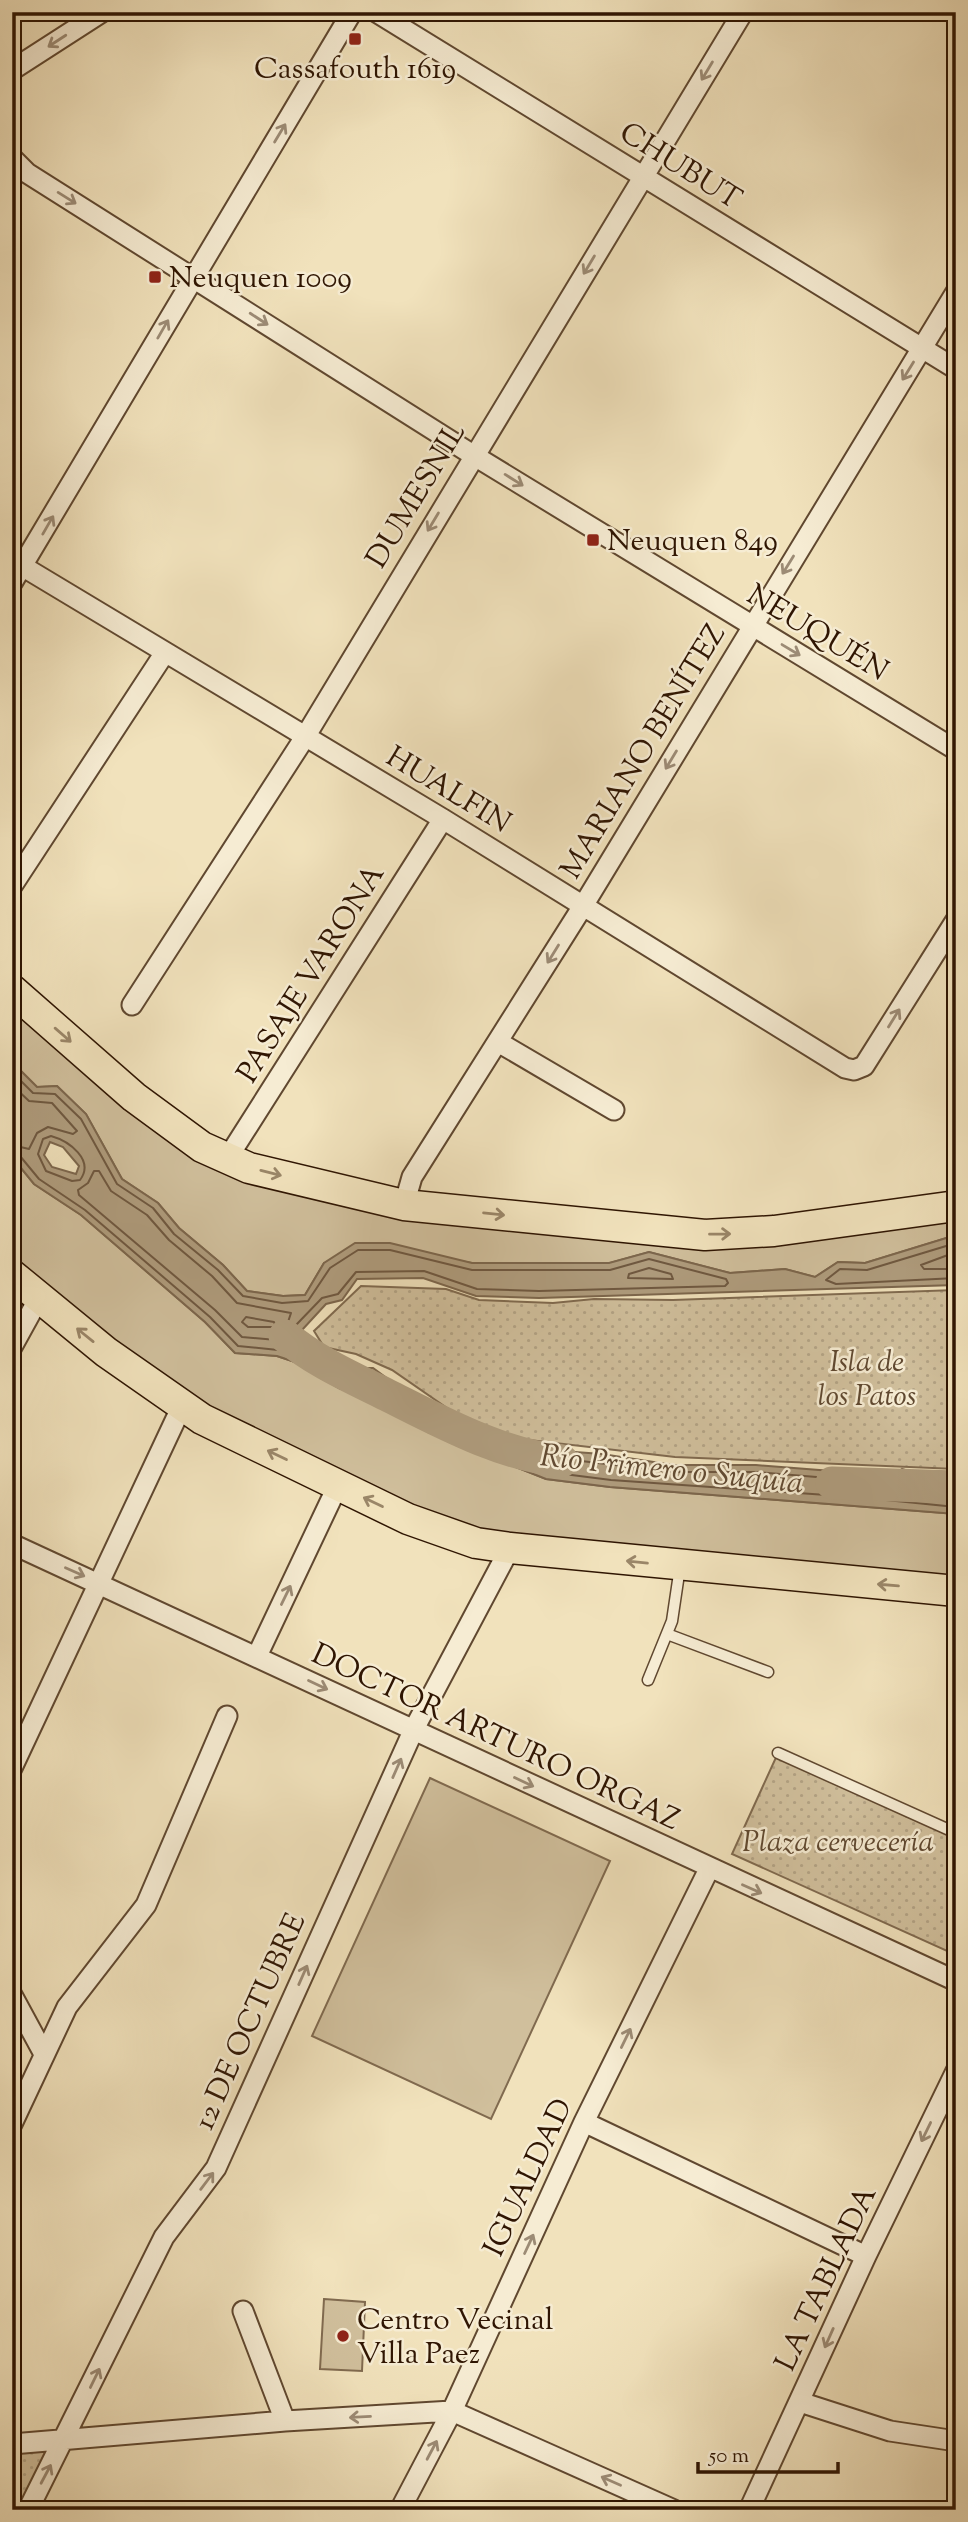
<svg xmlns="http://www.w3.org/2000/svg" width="968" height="2522" viewBox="0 0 968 2522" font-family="'Sorts Mill Goudy',serif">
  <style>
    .green { fill: #d0bf9c; stroke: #806a4f; stroke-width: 2 }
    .park { fill: url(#park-dots); stroke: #806a4f; stroke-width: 2 }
    .water { fill: #af9c7d; stroke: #7c664c; stroke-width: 2; fill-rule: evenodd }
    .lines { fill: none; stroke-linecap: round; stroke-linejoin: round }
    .shore { stroke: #6f5840; stroke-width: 2 }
    .river { stroke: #af9c7d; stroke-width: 33 }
    .service-casing { stroke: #604830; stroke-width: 13 }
    .minor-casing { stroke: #604830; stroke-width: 23 }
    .primary-casing { stroke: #2f1502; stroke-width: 33 }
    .service { stroke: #f6ecd3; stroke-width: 10 }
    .minor { stroke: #f6ecd3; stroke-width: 19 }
    .primary { stroke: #f1e2bc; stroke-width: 30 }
    .oneway { stroke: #9c8b75 }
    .oneway2 { stroke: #9a8668 }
    .poi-dot { fill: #8f2418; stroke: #f6ecd3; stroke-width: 2.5 }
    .labels { text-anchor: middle; stroke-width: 5; stroke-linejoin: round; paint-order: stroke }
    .poi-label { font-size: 30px; fill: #2f1502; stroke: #f6ecd3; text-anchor: start }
    .street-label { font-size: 30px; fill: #2f1502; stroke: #f6ecd3 }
    .park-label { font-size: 30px; font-style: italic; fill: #5f4830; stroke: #f6ecd3 }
    .water-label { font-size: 32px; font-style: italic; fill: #624b33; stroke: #f6ecd3 }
  </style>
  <defs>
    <pattern id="park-dots" width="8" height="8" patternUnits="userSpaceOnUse" patternTransform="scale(1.75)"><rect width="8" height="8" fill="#d0bf9c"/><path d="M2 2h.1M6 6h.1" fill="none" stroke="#b3a385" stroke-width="1.8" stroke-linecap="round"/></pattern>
  </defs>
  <rect width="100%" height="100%" fill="#f1e2bc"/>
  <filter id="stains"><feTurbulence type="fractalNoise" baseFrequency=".00286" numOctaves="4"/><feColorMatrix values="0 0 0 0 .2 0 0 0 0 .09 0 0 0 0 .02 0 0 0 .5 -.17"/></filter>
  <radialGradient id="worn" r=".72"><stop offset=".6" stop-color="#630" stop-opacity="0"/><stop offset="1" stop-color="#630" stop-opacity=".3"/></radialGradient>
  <path class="green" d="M12,990l237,178 456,67 251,-29v29l-91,28 -27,-1 -23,15 -30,-8 -55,4 -81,-21 -39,11h-138l-29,-5 -119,5 -19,32 -22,1 -36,-5 -24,-26 -44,-37 -21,-25 -36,-24 -36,-65 -29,-28 -20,1 -25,-25z
    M12,1157l22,27 47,31 124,107 30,31 42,3 18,6 44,26 43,16 46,28 118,47 64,8 346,27v77l-446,-43 -308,-129 -190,-144z
    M430,1778l180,83 -119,258 -179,-83z
    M324,2299l41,3 -3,69 -42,-2z"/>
  <path class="park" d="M361,1286l85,3 33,11 74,3 41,-4 79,1 283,-10v179l-281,-12 -189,-22 -94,-65 -36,-16 -32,-7 -10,-16z
    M778,1753l178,80v122l-224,-101z
    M49,2448l-30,62h-7v-57z"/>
  <path class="water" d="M12,1062l25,25 20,-1 29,28 36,65 36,24 21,25 44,37 24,26 36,5 22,-1 19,-32 31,-20h35l82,20h137l40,-11 81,21 55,-4 30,8 23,-15 27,1 91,-28v50l-417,13 -63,-2 -53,-18 -66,1 -15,21 -16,4 -24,26 10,21 15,17h46l90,66 29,12 30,6 26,-2 54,4 71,11h83l114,9 9,15 23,-20 40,13 14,-2v34l-346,-27 -64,-8 -118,-47 -46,-28 -43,-16 -44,-26 -18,-6 -42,-3 -30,-31 -124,-107 -47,-31 -22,-27zM50,1142l13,5 16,19 -3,8 -24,-7 -8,-12z"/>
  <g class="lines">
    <path class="shore" d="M12,1072l21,21 22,1 26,25 36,65 36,24 21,26 44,36 25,26 39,7 26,-2 22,-33 28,-18h32l82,20h138l39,-11 77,20 2,4 -3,3 -186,5 -62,-2 -53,-18 -68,1 -18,22 -16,4 -26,27 7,32 -25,-7 -40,-4 -28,-29 -125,-107 -46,-31 -19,-23 -8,-2
      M12,1085l17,16 23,2 25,28 -4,3 -25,-7 -11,6 -8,16 -17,-4
      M51,1136c18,5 44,24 29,44l-8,1 -26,-10 -8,-17 5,-15z
      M94,1171h5l12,20 36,24 22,25 43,36 25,27 54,10 -5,15 2,13 -46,-4 -27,-27 -136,-115 -1,-5 10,-7z
      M956,1243l-89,27 -27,-1 -14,11 10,4 120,-6
      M956,1252l-35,13 3,4h32
      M649,1268l22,6 2,5 -45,-1 1,-4z
      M246,1317l28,5 2,5h-28l-6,-5z
      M343,1375h27l34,26 1,4 -5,2 -58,-25 -2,-4z
      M548,1457l125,15h82l110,9 9,14 -4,3 -259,-18 -63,-8 -19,-10 3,-4z
      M956,1487l-15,2 -38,-11 -20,18 3,4 70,7"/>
    <path class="river" d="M285,1336c31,26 66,41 102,59 54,27 114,60 175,66
      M832,1483l124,4"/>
    <g class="service-casing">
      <path id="service" d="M667,1634l101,38
        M648,1680l24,-59 8,-54
        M778,1753l178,80"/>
    </g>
    <g class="minor-casing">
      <path id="minor" d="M376,12l580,357
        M12,70l90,-58
        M12,158l15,15 446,282 483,295
        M12,560l431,259 402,249 9,2 10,-4 92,-146
        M12,583l340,-571
        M12,886l152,-232
        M132,1005l173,-268 438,-725
        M498,1042l116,68
        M227,1159l216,-340
        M404,1205l8,-28 171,-271 373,-614
        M12,1347l27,-49
        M12,1544l944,437
        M257,1656l81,-171
        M12,1768l169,-360
        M12,1995l32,59
        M584,2122l282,134
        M12,2124l55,-117 79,-102 81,-189
        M243,2311l42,110
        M800,2402l90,29 66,10
        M12,2444l273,-23 167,-10 222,99
        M28,2510l136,-273 52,-69 198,-439 96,-181
        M400,2510l52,-99 132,-289 125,-253
        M749,2510l117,-254 90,-185"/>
    </g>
    <g class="primary-casing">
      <path id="primary" d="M12,990l122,107 68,50 47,21 155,37 301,30 69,-4 182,-25
        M12,1275l94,77 96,67 206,100 68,24 34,5 446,43"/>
    </g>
    <use href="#service" class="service"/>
    <use href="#minor" class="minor"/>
    <use href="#primary" class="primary"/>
  </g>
  <defs><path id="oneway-shaft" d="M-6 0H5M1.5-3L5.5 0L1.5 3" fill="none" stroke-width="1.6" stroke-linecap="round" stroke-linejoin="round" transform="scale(1.75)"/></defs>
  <g class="oneway">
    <use href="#oneway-shaft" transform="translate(57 41) rotate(147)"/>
    <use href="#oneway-shaft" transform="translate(707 71) rotate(121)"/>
    <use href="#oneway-shaft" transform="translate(280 133) rotate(-59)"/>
    <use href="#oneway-shaft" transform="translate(67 198) rotate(32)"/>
    <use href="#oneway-shaft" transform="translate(589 265) rotate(121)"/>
    <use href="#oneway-shaft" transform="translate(259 319) rotate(33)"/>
    <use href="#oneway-shaft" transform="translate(163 329) rotate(-60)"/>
    <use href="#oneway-shaft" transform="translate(908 371) rotate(122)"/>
    <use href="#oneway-shaft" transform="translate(514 480) rotate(32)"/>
    <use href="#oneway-shaft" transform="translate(433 522) rotate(121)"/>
    <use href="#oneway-shaft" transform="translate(48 525) rotate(-60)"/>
    <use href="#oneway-shaft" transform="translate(788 565) rotate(122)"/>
    <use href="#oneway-shaft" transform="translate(791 650) rotate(31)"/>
    <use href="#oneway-shaft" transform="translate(671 760) rotate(121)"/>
    <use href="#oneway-shaft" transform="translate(553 954) rotate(122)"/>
    <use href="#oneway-shaft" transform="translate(894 1018) rotate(-58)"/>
    <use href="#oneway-shaft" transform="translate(75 1572) rotate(24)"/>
    <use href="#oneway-shaft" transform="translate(286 1595) rotate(-64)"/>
    <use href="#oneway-shaft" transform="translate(318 1685) rotate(25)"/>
    <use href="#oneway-shaft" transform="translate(397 1768) rotate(-66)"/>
    <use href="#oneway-shaft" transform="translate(524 1782) rotate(25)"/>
    <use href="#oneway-shaft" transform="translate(752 1889) rotate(24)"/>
    <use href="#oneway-shaft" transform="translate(303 1975) rotate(-66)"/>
    <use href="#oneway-shaft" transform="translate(626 2038) rotate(-64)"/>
    <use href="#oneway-shaft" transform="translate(926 2132) rotate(116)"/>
    <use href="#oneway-shaft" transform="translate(207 2181) rotate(-53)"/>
    <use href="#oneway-shaft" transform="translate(529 2244) rotate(-65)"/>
    <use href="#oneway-shaft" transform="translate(829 2338) rotate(114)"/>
    <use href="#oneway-shaft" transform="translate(95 2378) rotate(-64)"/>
    <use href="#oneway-shaft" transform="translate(360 2417) rotate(177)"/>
    <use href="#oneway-shaft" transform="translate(432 2450) rotate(-62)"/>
    <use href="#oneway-shaft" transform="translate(46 2474) rotate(-62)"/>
    <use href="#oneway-shaft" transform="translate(611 2481) rotate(-156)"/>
  </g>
  <g class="oneway2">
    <use href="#oneway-shaft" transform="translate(63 1035) rotate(41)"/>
    <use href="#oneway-shaft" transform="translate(271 1173) rotate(14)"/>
    <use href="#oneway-shaft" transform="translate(494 1214) rotate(6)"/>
    <use href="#oneway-shaft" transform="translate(720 1234) rotate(-1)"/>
    <use href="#oneway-shaft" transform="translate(85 1335) rotate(-141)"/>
    <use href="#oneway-shaft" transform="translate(277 1455) rotate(-154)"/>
    <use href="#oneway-shaft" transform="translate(373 1502) rotate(-154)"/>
    <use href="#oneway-shaft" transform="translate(637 1562) rotate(-174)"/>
    <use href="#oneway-shaft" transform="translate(888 1585) rotate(-175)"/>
  </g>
  <g class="poi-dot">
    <rect x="348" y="32" width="14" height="14" rx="3.5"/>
    <rect x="148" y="270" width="14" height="14" rx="3.5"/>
    <rect x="586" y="533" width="14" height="14" rx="3.5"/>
    <circle cx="343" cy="2336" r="7"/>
  </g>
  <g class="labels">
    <g class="poi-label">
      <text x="355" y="78" text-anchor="middle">Cassafouth 1619</text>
      <text x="169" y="287">Neuquen 1009</text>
      <text x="607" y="550">Neuquen 849</text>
      <text x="357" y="2329">Centro Vecinal<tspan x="357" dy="34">Villa Paez</tspan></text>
    </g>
    <g class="street-label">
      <text transform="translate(681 165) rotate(32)" y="10">CHUBUT</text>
      <text transform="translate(415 495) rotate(-59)" y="10">DUMESNIL</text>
      <text transform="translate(818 632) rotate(31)" y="10">NEUQUÉN</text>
      <text transform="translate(642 751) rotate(-59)" y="10">MARIANO BENÍTEZ</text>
      <text transform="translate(449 789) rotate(31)" y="10">HUALFIN</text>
      <text transform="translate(310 973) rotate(-58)" y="10">PASAJE VARONA</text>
      <text transform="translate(496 1736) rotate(25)" y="10">DOCTOR ARTURO ORGAZ</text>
      <text transform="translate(249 2021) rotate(-66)" y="10">12 DE OCTUBRE</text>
      <text transform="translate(527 2177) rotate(-65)" y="10">IGUALDAD</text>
      <text transform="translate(825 2278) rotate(-65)" y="10">LA TABLADA</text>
    </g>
    <g class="park-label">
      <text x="867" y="1371">Isla de<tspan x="867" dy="34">los Patos</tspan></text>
      <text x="838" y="1851">Plaza cervecería</text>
    </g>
    <g class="water-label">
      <text transform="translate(672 1468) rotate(6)" y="11">Río Primero o Suquía</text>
    </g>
  </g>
  <rect width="968" height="2522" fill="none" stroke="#f1e2bc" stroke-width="42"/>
  <rect x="14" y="14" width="940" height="2494" fill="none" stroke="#2f1502" stroke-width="3.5"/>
  <rect x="21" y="21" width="926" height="2480" fill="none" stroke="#2f1502" stroke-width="2"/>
  <path d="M698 2462v10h140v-10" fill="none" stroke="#2f1502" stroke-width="3.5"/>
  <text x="709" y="2462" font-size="21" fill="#2f1502" stroke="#f6ecd3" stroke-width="5" paint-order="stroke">50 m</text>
  <rect width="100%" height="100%" filter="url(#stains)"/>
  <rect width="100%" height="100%" fill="url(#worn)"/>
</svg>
